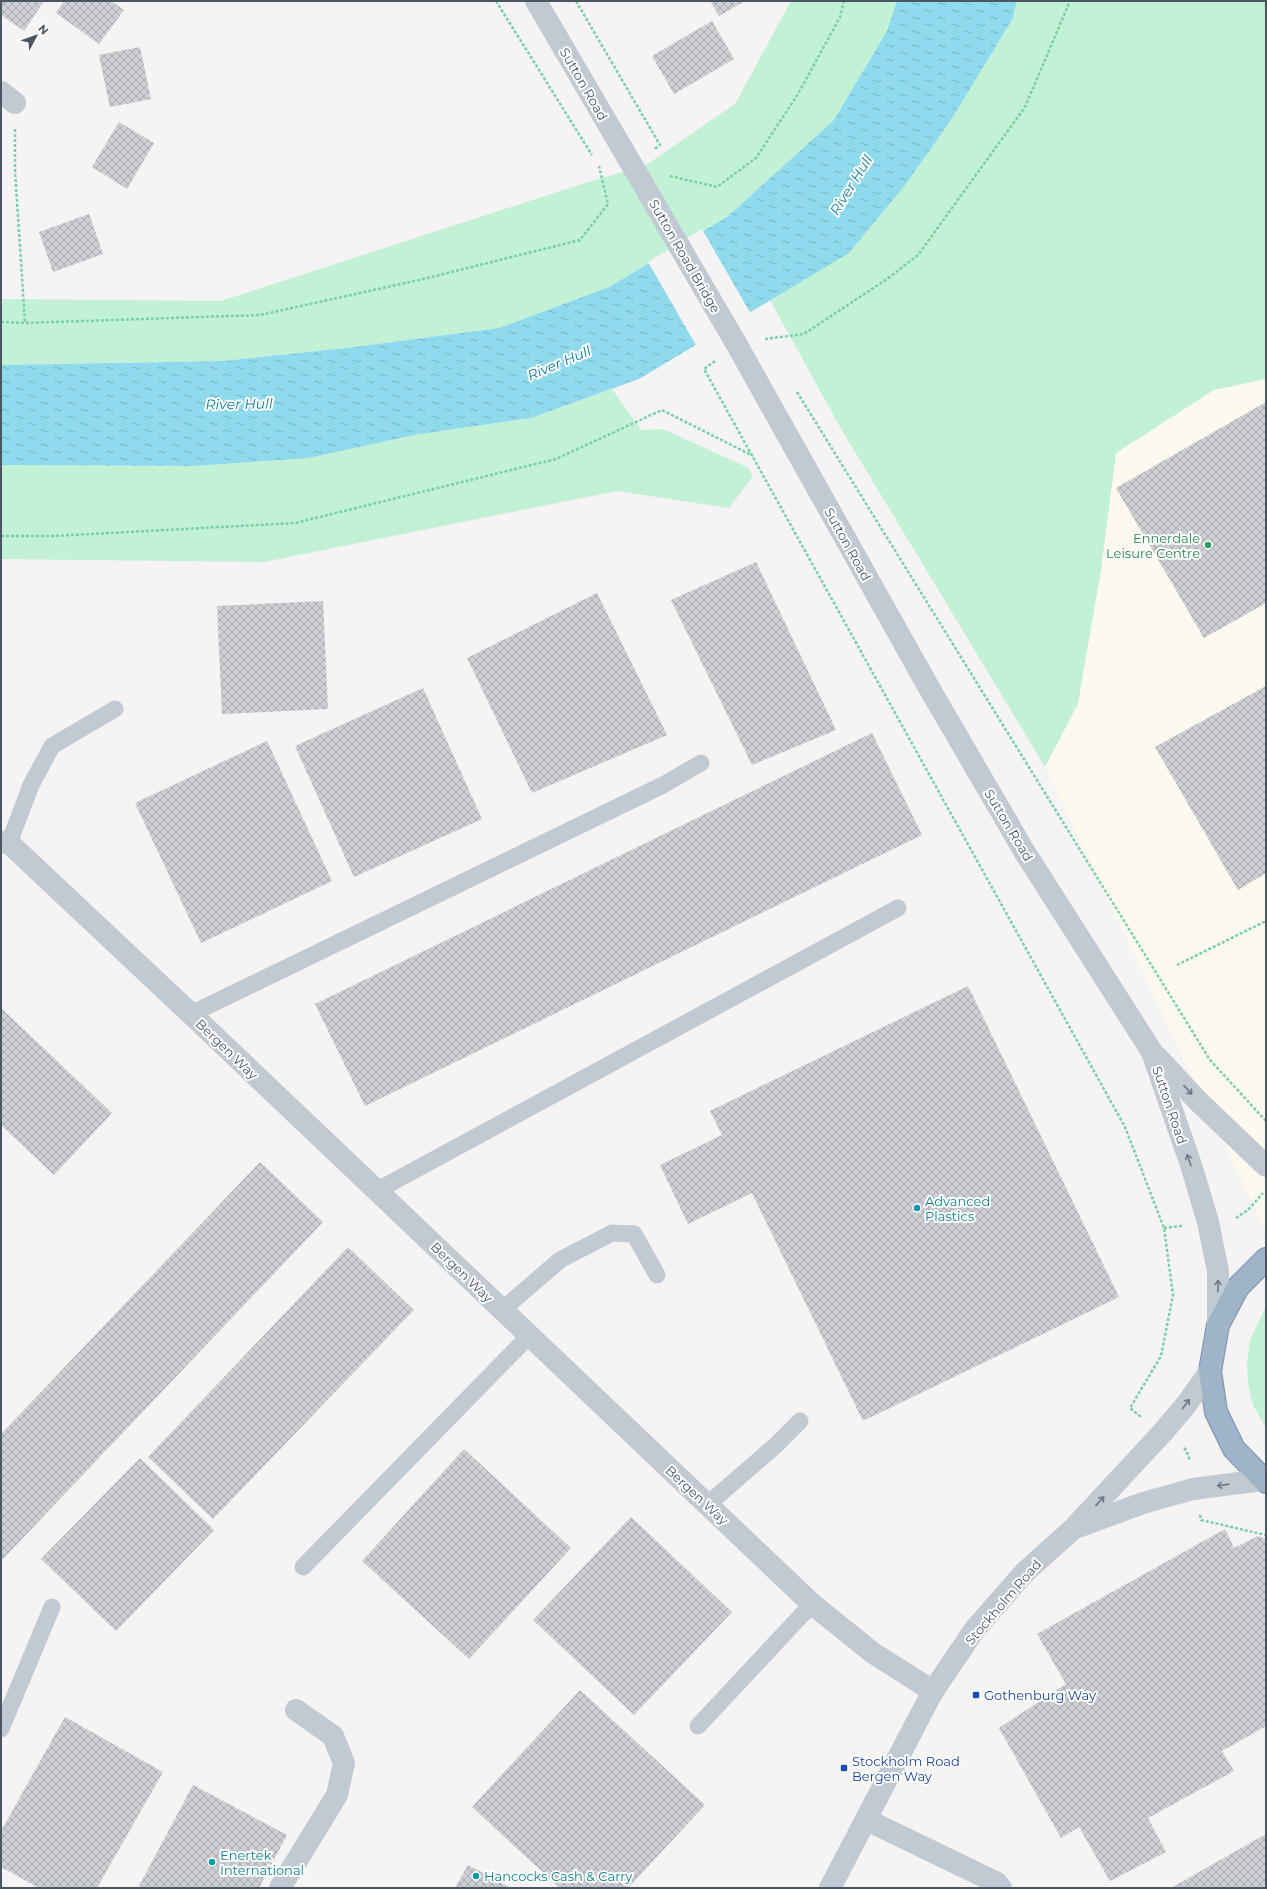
<svg xmlns="http://www.w3.org/2000/svg" width="1267" height="1889" viewBox="0 0 1267 1889" font-family="Montserrat,sans-serif">
  <style>
    .commercial { fill: #fdf9ef }
    .green { fill: #c3f1d5 }
    .water { fill: url(#water-ripples) }
    .pier { fill: #f5f3f3 }
    .building { fill: url(#building-cross-hatch) }
    .lines { fill: none; stroke-linecap: round; stroke-linejoin: round }
    .trunk-casing { stroke: #7690ad; stroke-width: 24 }
    .path { stroke: #7ad0a6; stroke-width: 2.5; stroke-dasharray: 3 2; stroke-linecap: butt }
    .service { stroke: #c1cad2; stroke-width: 17 }
    .minor { stroke: #c1cad2; stroke-width: 22 }
    .tertiary { stroke: #c1cad2; stroke-width: 22 }
    .trunk { stroke: #9fb4c9; stroke-width: 22 }
    .oneway { stroke: #6e7983 }
    .leisure-dot { fill: #2e9e5b; stroke: #fff; stroke-width: 1.5 }
    .culture-dot { fill: #0f9aa8; stroke: #fff; stroke-width: 1.5 }
    .transit-dot { fill: #1a4fb4; stroke: #fff; stroke-width: 1.5 }
    .labels { text-anchor: middle; stroke-width: 4; stroke-linejoin: round; paint-order: stroke }
    .street-label { font-size: 13px; fill: #4a5661; stroke: #fff }
    .leisure-label { font-size: 13px; fill: #27864d; stroke: #fff; text-anchor: end }
    .culture-label { font-size: 13px; fill: #0d838f; stroke: #fff; text-anchor: start }
    .transit-label { font-size: 13px; fill: #164399; stroke: #fff; text-anchor: start }
    .water-label { font-size: 14px; font-style: italic; fill: #0c7c9b; stroke: #fff }
  </style>
  <defs>
    <pattern id="water-ripples" width="26" height="14" patternUnits="userSpaceOnUse"><rect width="26" height="14" fill="#90daee"/><path d="M2 4q2-2 4 0t4 0M15 11q2-2 4 0t4 0" fill="none" stroke="#78b4c4"/></pattern>
    <pattern id="building-cross-hatch" width="8" height="8" patternUnits="userSpaceOnUse"><rect width="8" height="8" fill="#cdcfd5"/><path d="M0 0l8 8M0 8l8-8" fill="none" stroke="#a8abb0"/></pattern>
  </defs>
  <rect width="100%" height="100%" fill="#f5f3f3"/>
  <path class="commercial" d="M1266,379v853l-221,-465 33,-63 38,-251 98,-63z"/>
  <path class="green" d="M791,1h106l-9,30 -54,89 -107,97 -118,70 -110,41 -153,20 -124,13 -221,4v-66l220,2 364,-118 61,-18 89,-61z
    M1017,1h249v378l-52,11 -98,63 -15,117 -23,134 -33,63 -205,-340 -70,-127 13,-8 123,-108 45,-64 61,-100z
    M612,389l29,41 22,-1 86,39 4,8 -24,32 -112,-17 -353,71 -263,-3v-94l193,1 115,-8 105,-23 117,-17z
    M1266,1306v122l-13,-23 -5,-21 -1,-22 3,-22z"/>
  <path class="water" d="M897,1h120l-5,19 -61,100 -45,64 -57,69 -210,126 -108,39 -117,17 -105,23 -115,8 -193,-1v-100l221,-4 124,-13 153,-20 110,-41 118,-70 107,-97 53,-89z"/>
  <path class="pier" d="M702,229l49,85 -54,33 -49,-85z"/>
  <path class="building" d="M1,1h43l-20,30 -23,-16z
    M64,1h47l13,9 -25,34 -43,-31z
    M710,1h35l-26,15z
    M712,21l22,38 -60,35 -22,-38z
    M140,47l11,52 -41,8 -11,-52z
    M119,122l35,21 -27,46 -35,-22z
    M89,214l14,40 -50,18 -14,-40z
    M1266,402v201l-62,35 -88,-150z
    M756,562l80,168 -84,35 -81,-165z
    M597,593l70,142 -135,58 -65,-135z
    M323,601l5,108 -106,5 -5,-108z
    M1266,686v187l-28,17 -83,-143z
    M423,688l59,131 -128,58 -59,-131z
    M872,733l50,102 -557,271 -50,-102z
    M267,741l65,140 -131,62 -66,-140z
    M968,986l151,311 -256,124 -111,-228 -64,31 -28,-59 62,-30 -12,-24z
    M1,1008l111,105 -58,62 -53,-50z
    M260,1162l63,60 -321,338 -1,-126z
    M348,1247l66,63 -201,209 -65,-62z
    M464,1449l107,99 -102,111 -107,-98z
    M140,1458l74,72 -98,101 -75,-72z
    M631,1517l101,95 -98,103 -101,-95z
    M1225,1529l9,19 24,-12 8,3v187l-44,25 12,20 -86,47 18,34 -56,29 -31,-54 -18,11 -62,-110 67,-44 -29,-50z
    M580,1690l125,115 -77,83h-68l-88,-81z
    M65,1717l98,55 -66,116h-58l-38,-21v-36z
    M193,1785l94,50 -28,53h-121z
    M1266,1834v54h-95z
    M468,1865l43,23h-56z"/>
  <g class="lines">
    <g class="trunk-casing">
      <path id="trunk" d="M1266,1259l-28,28 -20,38 -8,46 6,41 18,37 32,33"/>
    </g>
    <path class="path" d="M496,1l96,154
      M576,1l84,144 -5,4
      M15,129v42l10,152
      M670,176l47,11 39,-29 42,-64 42,-77 4,-16
      M1,322l24,1 235,-8 159,-35 161,-40 28,-36 -9,-38
      M765,339l39,-5 83,-55 31,-24 107,-148 45,-106
      M715,361l-11,8 421,758 39,101 9,67 -12,61 -31,52 11,9
      M797,392l413,668 56,61
      M1,536h53l241,-13 261,-64 106,-49 91,46
      M1177,965l89,-44
      M1236,1218l12,-8 15,-17
      M1164,1228l18,-2
      M1184,1448l2,2 4,11
      M1200,1515l1,5 65,15"/>
    <path class="service" d="M9,843l22,-58 21,-39 63,-37
      M191,1014l472,-229 38,-22
      M376,1191l522,-283
      M502,1310l58,-50 52,-27 22,1 23,41
      M707,1505l68,-59 25,-25
      M303,1567l226,-231
      M698,1726l114,-122
      M1,1729l51,-122"/>
    <path class="minor" d="M1,92l14,11
      M1,842l8,1 182,171 621,590 61,49 60,38
      M867,1820l130,63 4,5
      M280,1888l57,-93 7,-32 -11,-27 -37,-26"/>
    <path class="tertiary" d="M536,1l201,344 191,341 96,165 128,201 40,116 16,54 10,49v54
      M1157,1057l41,44 68,65
      M1078,1527l65,-24 50,-14 69,-9
      M830,1888l103,-197 42,-62 50,-57 48,-43 90,-97 23,-27 24,-34"/>
    <use href="#trunk" class="trunk"/>
  </g>
  <defs><path id="oneway-shaft" d="M-6 0H5M1.5-3L5.5 0L1.5 3" fill="none" stroke-width="1.6" stroke-linecap="round" stroke-linejoin="round"/></defs>
  <g class="oneway">
    <use href="#oneway-shaft" transform="translate(1188 1090) rotate(47)"/>
    <use href="#oneway-shaft" transform="translate(1189 1160) rotate(-109)"/>
    <use href="#oneway-shaft" transform="translate(1218 1286) rotate(-89)"/>
    <use href="#oneway-shaft" transform="translate(1186 1404) rotate(-53)"/>
    <use href="#oneway-shaft" transform="translate(1223 1485) rotate(172)"/>
    <use href="#oneway-shaft" transform="translate(1100 1501) rotate(-47)"/>
  </g>
  <circle class="leisure-dot" cx="1208" cy="545" r="4"/>
  <g class="culture-dot">
    <circle cx="917" cy="1208" r="4"/>
    <circle cx="212" cy="1862" r="4"/>
    <circle cx="476" cy="1876" r="4"/>
  </g>
  <g class="transit-dot">
    <rect x="972" y="1691" width="8" height="8" rx="2"/>
    <rect x="840" y="1764" width="8" height="8" rx="2"/>
  </g>
  <g class="labels">
    <g class="street-label">
      <text transform="translate(584 84) rotate(60)" y="5">Sutton Road</text>
      <text transform="translate(685 256) rotate(60)" y="5">Sutton Road Bridge</text>
      <text transform="translate(848 544) rotate(61)" y="5">Sutton Road</text>
      <text transform="translate(1009 825) rotate(59)" y="5">Sutton Road</text>
      <text transform="translate(227 1049) rotate(44)" y="5">Bergen Way</text>
      <text transform="translate(1170 1105) rotate(71)" y="5">Sutton Road</text>
      <text transform="translate(462 1272) rotate(44)" y="5">Bergen Way</text>
      <text transform="translate(697 1495) rotate(43)" y="5">Bergen Way</text>
      <text transform="translate(1003 1602) rotate(-49)" y="5">Stockholm Road</text>
    </g>
    <g class="leisure-label">
      <text x="1200" y="543">Ennerdale<tspan x="1200" dy="15">Leisure Centre</tspan></text>
    </g>
    <g class="culture-label">
      <text x="925" y="1206">Advanced<tspan x="925" dy="15">Plastics</tspan></text>
      <text x="220" y="1860">Enertek<tspan x="220" dy="15">International</tspan></text>
      <text x="484" y="1881">Hancocks Cash &amp; Carry</text>
    </g>
    <g class="transit-label">
      <text x="984" y="1700">Gothenburg Way</text>
      <text x="852" y="1766">Stockholm Road<tspan x="852" dy="15">Bergen Way</tspan></text>
    </g>
    <g class="water-label">
      <text transform="translate(851 185) rotate(-58)" y="5">River Hull</text>
      <text transform="translate(559 363) rotate(-23)" y="5">River Hull</text>
      <text transform="translate(239 404) rotate(-1)" y="5">River Hull</text>
    </g>
  </g>
  <rect width="1267" height="1889" fill="none" stroke="#4a5661" stroke-width="4"/>
  <g transform="translate(36 36) rotate(49)" stroke="#ffffff" stroke-width="3" paint-order="stroke">
  <path d="M0-3L7 15L0 10L-7 15Z" fill="#4a5661"/>
  <text y="-6" font-size="11" font-weight="bold" text-anchor="middle" fill="#4a5661">N</text>
  </g>
</svg>
